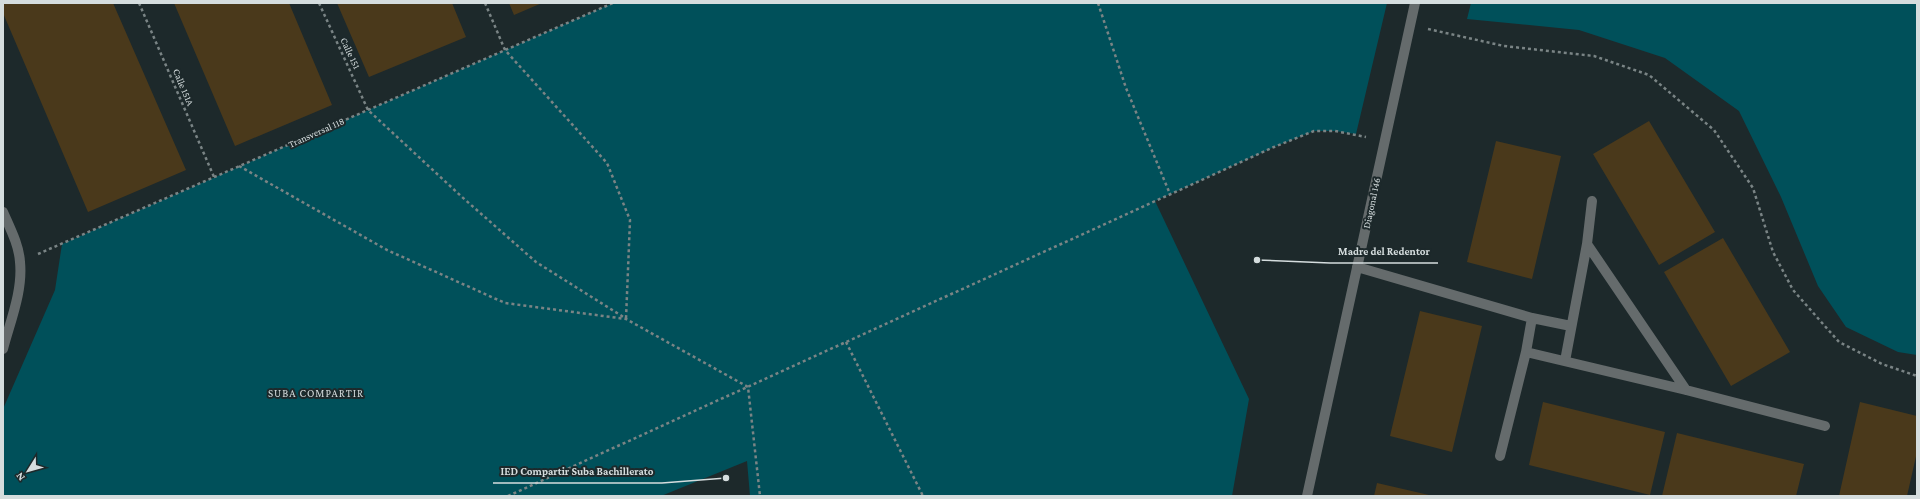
<svg xmlns="http://www.w3.org/2000/svg" width="1920" height="499" viewBox="0 0 1920 499" font-family="'Crimson Pro',serif">
  <style>
    .green { fill: #00505a }
    .building { fill: #4a391b }
    .lines { fill: none; stroke-linecap: round; stroke-linejoin: round }
    .path { stroke: #7a8485; stroke-width: 2.5; stroke-dasharray: 3 3; stroke-linecap: butt }
    .minor { stroke: #656b6c; stroke-width: 10 }
    .labels { text-anchor: middle; stroke-width: 4; stroke-linejoin: round; paint-order: stroke }
    .street-label { font-size: 10px; fill: #d5ddde; stroke: #1d292b }
    .neighbourhood-label { font-size: 11px; letter-spacing: 1px; fill: #d5ddde; stroke: #1d292b }
    .leader { fill: none; stroke: #d5ddde; stroke-width: 1.5 }
    .callout-dot { fill: #d5ddde; stroke: #1d292b; stroke-width: 1.5 }
    .callout-label { font-size: 11px; text-anchor: middle; font-weight: bold; fill: #d5ddde; stroke: #1d292b; stroke-width: 4; stroke-linejoin: round; paint-order: stroke }
  </style>
  <rect width="100%" height="100%" fill="#1d292b"/>
  <path class="green" d="M613,3h774l-31,131 -21,-3h-21l-40,16 -119,54 94,198 -17,97h-482l-3,-35 -86,35h-658v-87l52,-119 7,-46z
    M1471,3h446v352l-19,-3 -52,-25 -28,-41 -37,-89 -42,-86 -74,-53 -86,-28 -112,-11z"/>
  <path class="building" d="M3,3h110l73,167 -98,42 -85,-199z
    M174,3h115l43,102 -97,41z
    M337,3h115l14,34 -97,40z
    M509,3h33l-28,12z
    M1649,121l66,111 -56,33 -66,-111z
    M1496,141l65,15 -29,123 -65,-17z
    M1723,238l67,114 -59,34 -67,-114z
    M1420,311l62,15 -30,126 -62,-16z
    M1543,402l122,30 -15,63 -121,-30z
    M1860,402l57,14v36l-10,44h-68z
    M1677,433l127,31 -8,32h-134z
    M1377,483l52,12v1h-55z"/>
  <g class="lines">
    <path class="path" d="M139,3l75,174
      M319,3l49,107 94,87 74,65 89,56
      M485,3l20,47 102,113 23,57 -4,99
      M1098,3l28,85 44,106
      M1428,29l76,17 90,10 55,19 65,55 39,58 20,64 20,38 46,52 43,22 35,12
      M239,166l148,84 118,53 121,16 122,68 12,109
      M38,254l575,-251
      M846,342l77,154
      M508,496l766,-349 40,-16h21l31,6"/>
    <path class="minor" d="M3,212c7,16 16,33 17,50 3,29 -10,60 -17,87
      M1587,244l99,146
      M1357,267l175,51 -6,34 160,38 139,36
      M1532,318l39,8
      M1565,361l22,-117 5,-43
      M1500,456l26,-104
      M1307,496l108,-493"/>
  </g>
  <g class="labels">
    <g class="street-label">
      <text transform="translate(351 53) rotate(65)" y="4">Calle 151</text>
      <text transform="translate(184 87) rotate(67)" y="4">Calle 151A</text>
      <text transform="translate(316 132) rotate(-24)" y="4">Transversal 118</text>
      <text transform="translate(1371 203) rotate(-78)" y="4">Diagonal 146</text>
    </g>
    <g class="neighbourhood-label">
      <text x="316" y="397">SUBA COMPARTIR</text>
    </g>
  </g>
  <path class="leader" d="M1257 260L1330 263H1438M726 478L662 483H493"/>
  <g class="callout-dot">
    <circle cx="1257" cy="260" r="4"/>
    <circle cx="726" cy="478" r="4"/>
  </g>
  <g class="callout-label">
    <text x="1384" y="255">Madre del Redentor</text>
    <text x="577" y="475">IED Compartir Suba Bachillerato</text>
  </g>
  <rect width="1920" height="499" fill="none" stroke="#d5ddde" stroke-width="8"/>
  <g transform="translate(28 471) rotate(233)" stroke="#1d292b" stroke-width="3" paint-order="stroke">
  <path d="M0-3L7 15L0 10L-7 15Z" fill="#d5ddde"/>
  <text y="-6" font-size="11" font-weight="bold" text-anchor="middle" fill="#d5ddde">N</text>
  </g>
</svg>
